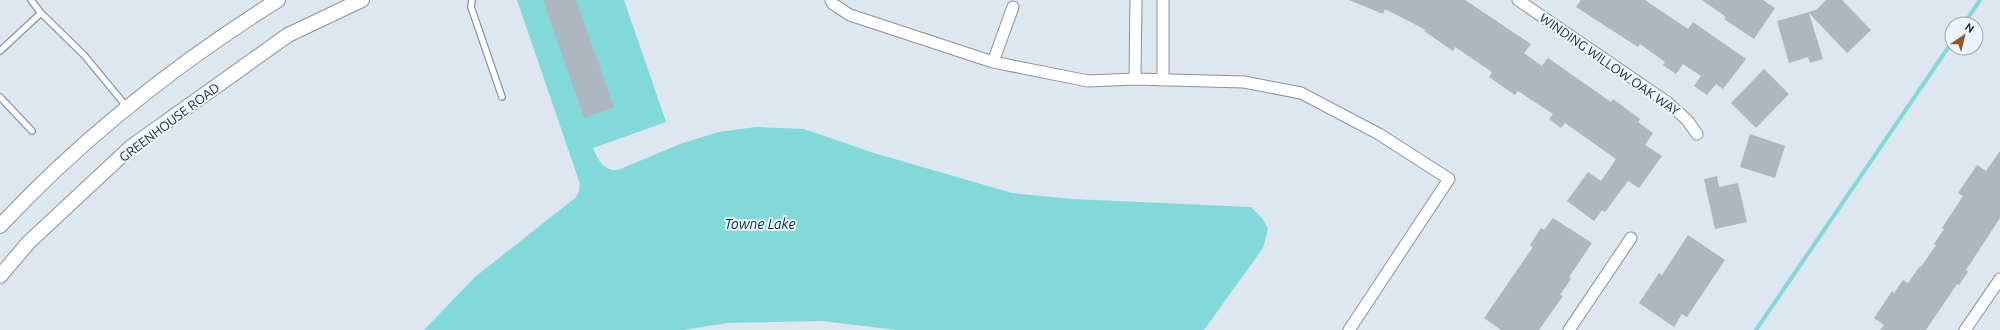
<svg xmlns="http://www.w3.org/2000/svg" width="2000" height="330" viewBox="0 0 2000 330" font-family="Ubuntu,sans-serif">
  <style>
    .water { fill: #82d9d9 }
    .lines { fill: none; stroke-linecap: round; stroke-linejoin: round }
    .stream { stroke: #82d9d9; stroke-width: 4 }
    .building { fill: #aeb6c0 }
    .service-casing { stroke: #8a929c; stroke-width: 8 }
    .minor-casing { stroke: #8a929c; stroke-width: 13 }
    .tertiary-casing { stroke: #8a929c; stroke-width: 16 }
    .service { stroke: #fff; stroke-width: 5.5 }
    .minor { stroke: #fff; stroke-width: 11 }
    .tertiary { stroke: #fff; stroke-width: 14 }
    .labels { text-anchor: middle; stroke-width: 4; stroke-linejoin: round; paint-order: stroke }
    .street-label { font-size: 13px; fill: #292c30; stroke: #ebf4fe }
    .water-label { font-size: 14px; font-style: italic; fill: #043131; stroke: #ebf4fe }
  </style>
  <rect width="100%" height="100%" fill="#dee6f0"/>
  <path class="water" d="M517,0h107l42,122 -73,26c6,14 10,22 25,22l62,-26 39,-12 37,-5 48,2 70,24 138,40 60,6 179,8 11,11 6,11 -5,19 -59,82h-307l-75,-9 -95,2 -44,7h-259l51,-53 100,-79 4,-6 1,-8z"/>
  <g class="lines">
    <path class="stream" d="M1964,24l16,-24
      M1756,330l196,-288"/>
  </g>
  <path class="building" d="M543,0h33l38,107 -30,11z
    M1349,0h116l66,44 -7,9 18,13 6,-8 63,44 2,-3 27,20 -2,3 15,11 -8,12 17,11 -23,32 -11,-7 -23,31 -3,-2 -8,11 -27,-20 21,-29 13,9 15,-22 -51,-36 -4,5 -12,-9 4,-5 -35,-23 -3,4 -26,-18 3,-5 -37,-25 -2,4 -29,-20 2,-1 -41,-21 -2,5z
    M1581,0h64l43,29 5,-7 53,37 -23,30 -7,-5 -9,11 -13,-9 7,-10 -18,-12 -7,10 -13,-9 2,-3 -25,-18 -2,3 -62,-40z
    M1702,0h61l12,8 -21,31 -30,-20 2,-2z
    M1826,0h16l29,30 -24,23 -38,-40 14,46 -13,4 -2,-6 -19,6 -12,-42 39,-11z
    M1764,69l25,25 -33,34 -25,-25z
    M1750,134l35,12 -10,32 -35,-11z
    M2000,151v67l-34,52 2,2 -9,13 -2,-1 -31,46h-46l4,-5 -10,-7 18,-27 2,2 9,-13 5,3 12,-17 1,1 15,-22 -2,-1 10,-15 -2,-1 21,-32 -5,-3 19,-28 9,6z
    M1717,176l2,11 19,-4 9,39 -32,7 -11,-50z
    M1553,218l39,25 -23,34 2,2 -11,16 3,1 -24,34h-38l-17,-12 49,-71 -3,-2 11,-17 3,2z
    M1688,235l37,25 -38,57 -5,-3 -8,13 -35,-24 20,-30 3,2z"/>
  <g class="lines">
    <g class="service-casing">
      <path id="service" d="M31,0l10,13
        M472,0l-1,7 31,90
        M0,51l41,-38 43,42 42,51
        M0,97l32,34"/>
    </g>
    <g class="minor-casing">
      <path id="minor" d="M831,0l2,4 17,11 143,47 95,19 47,-2 109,3 57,11 78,41 70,45 -100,151
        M1518,0l149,102 20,18 10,14
        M993,62l20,-55
        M1135,79l1,-79
        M1163,80v-80
        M1569,330l62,-92
        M1965,330l35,-51"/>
    </g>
    <g class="tertiary-casing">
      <path id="tertiary" d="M0,226c82,-88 176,-162 278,-226
        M0,276l29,-34 102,-95 157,-112 74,-35"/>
    </g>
    <use href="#service" class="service"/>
    <use href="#minor" class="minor"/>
    <use href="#tertiary" class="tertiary"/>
  </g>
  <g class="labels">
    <g class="street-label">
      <text transform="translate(1610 64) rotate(35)" y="5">WINDING WILLOW OAK WAY</text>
      <text transform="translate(169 122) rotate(-37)" y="5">GREENHOUSE ROAD</text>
    </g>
    <g class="water-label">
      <text x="760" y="229">Towne Lake</text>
    </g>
  </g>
  <g transform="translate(1964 36) rotate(35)"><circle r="19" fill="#ebf4fe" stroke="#9da4ac"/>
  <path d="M0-3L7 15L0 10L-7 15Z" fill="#95571d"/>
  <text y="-6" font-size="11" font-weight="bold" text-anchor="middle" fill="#292c30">N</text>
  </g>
</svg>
